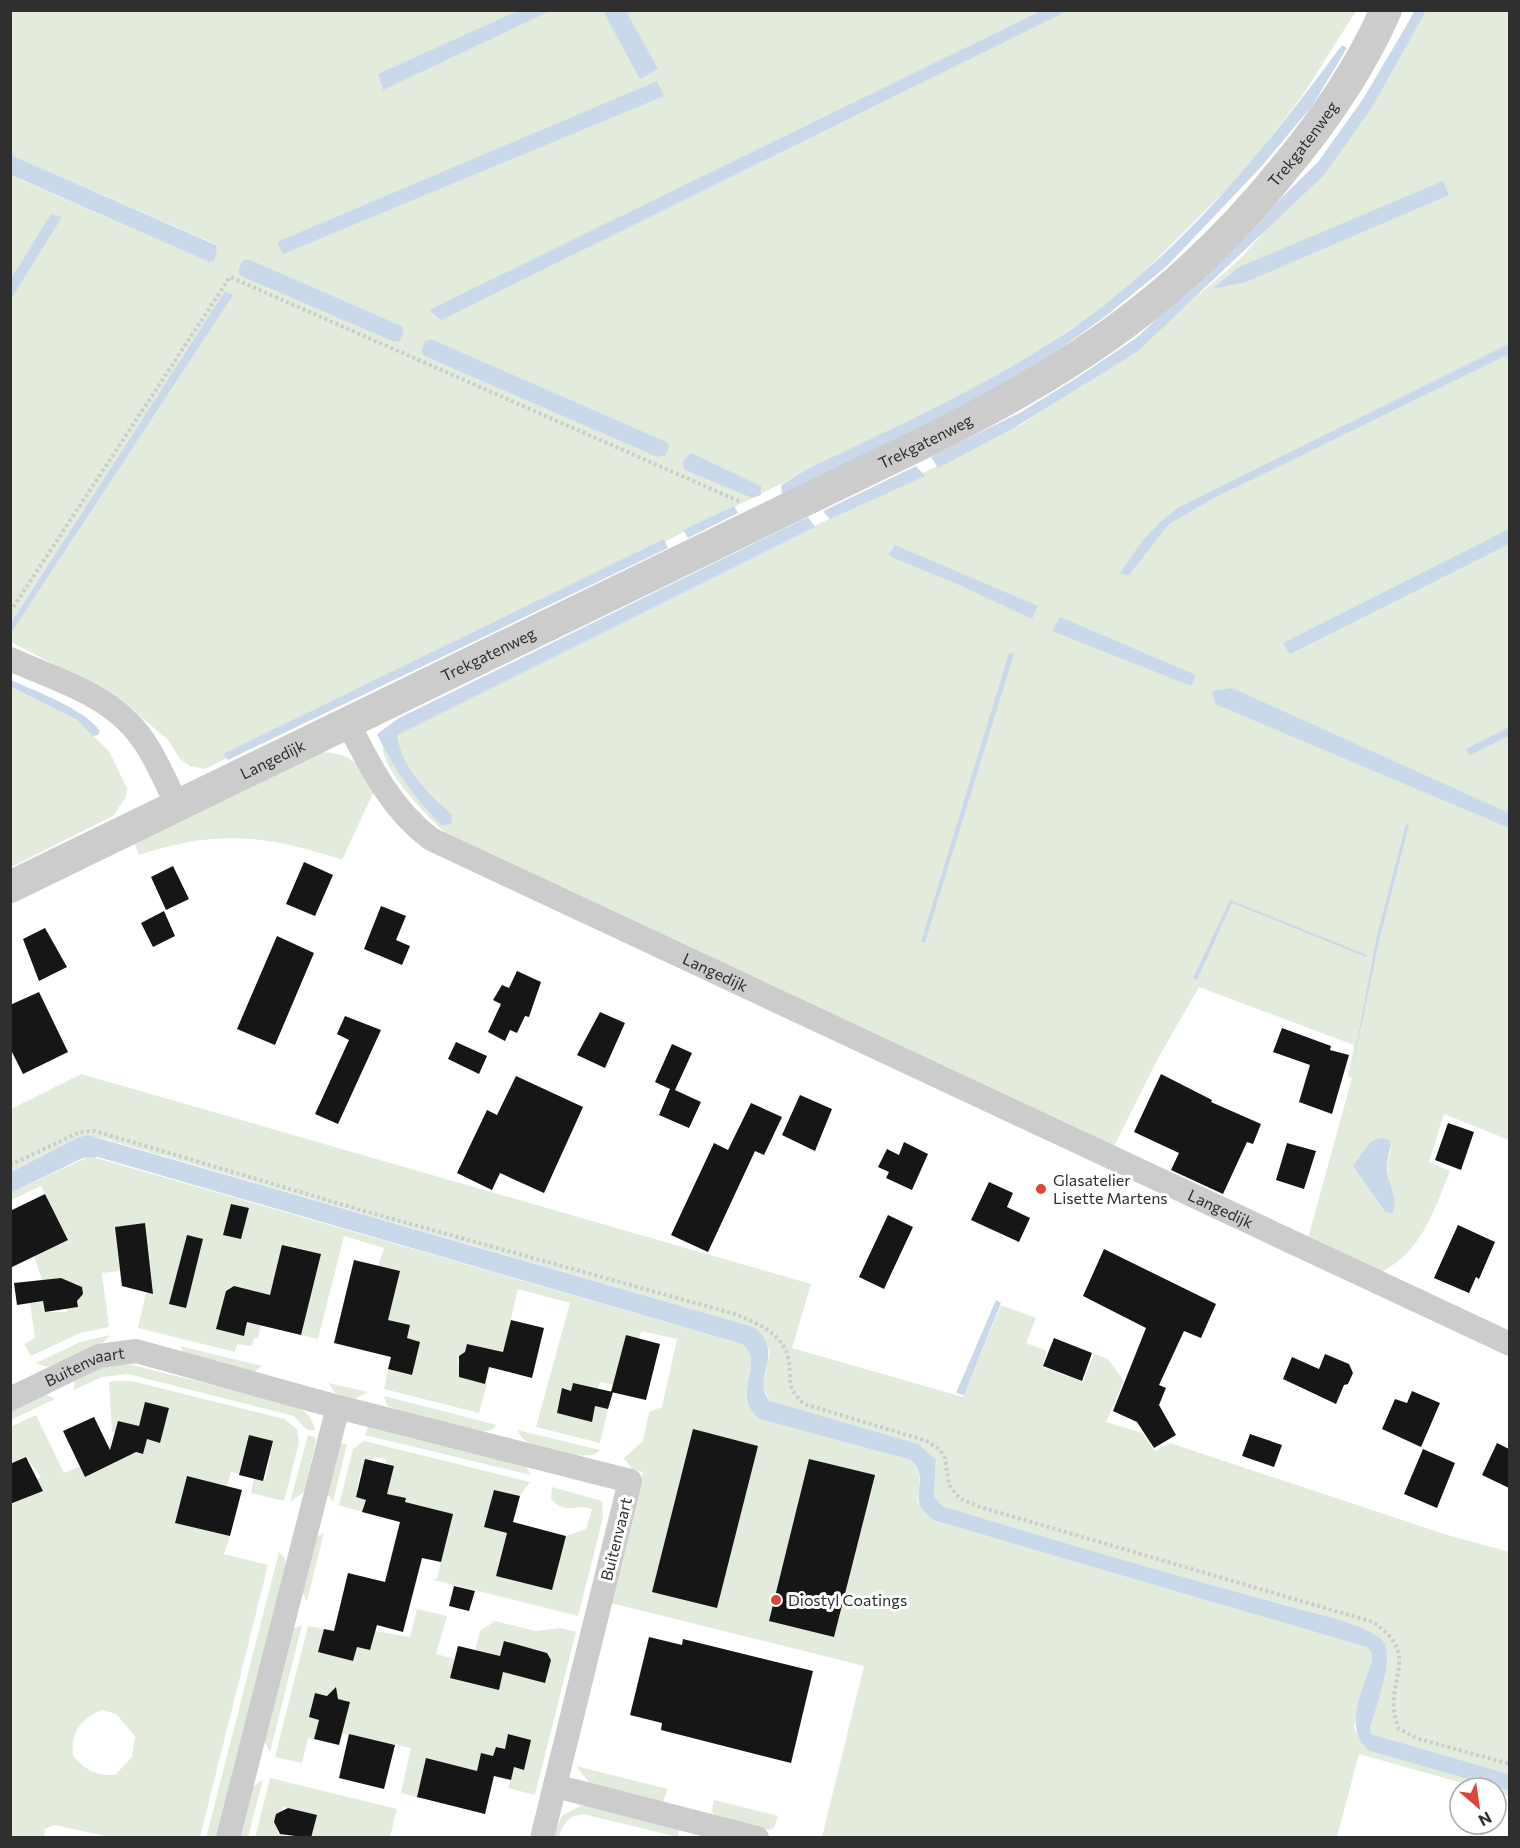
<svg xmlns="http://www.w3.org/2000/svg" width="1520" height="1848" viewBox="0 0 1520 1848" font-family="Commissioner,sans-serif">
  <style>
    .green { fill: #e3ebdd; fill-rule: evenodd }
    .water { fill: #cad9ea }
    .building { fill: #161616 }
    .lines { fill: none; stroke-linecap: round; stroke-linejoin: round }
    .path { stroke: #ccc; stroke-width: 4; stroke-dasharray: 3 3; stroke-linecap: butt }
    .minor { stroke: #ccc; stroke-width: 24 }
    .tertiary { stroke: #ccc; stroke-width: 32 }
    .poi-dot { fill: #db453b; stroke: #fff; stroke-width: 2 }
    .labels { text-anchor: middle; stroke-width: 6; stroke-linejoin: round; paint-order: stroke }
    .street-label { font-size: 16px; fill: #2f2f2f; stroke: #fff }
    .poi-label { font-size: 16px; fill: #2f2f2f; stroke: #fff; text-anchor: start }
  </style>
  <rect width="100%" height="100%" fill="#fff"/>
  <path class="green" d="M11,11h1345l-53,84 -59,77 -110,110 -41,32 -82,56 -806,399 -15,-3 -10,-7 -12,-19 -48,-41 -109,-57 -1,-467 199,87 5,-2 3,-9 -2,-7 -204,-89zM248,259l154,67 2,6 -4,9 -6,1 -152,-66 -4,-7 4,-8zM431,339l236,103 -10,15 -233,-101 -3,-5 4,-10z
    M1414,11h95v1129l-65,-26 -15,48 21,9c-17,42 -29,83 -73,103l-70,-32 45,-164 -4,-2 6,-31 -155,-58 -43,75 -42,84 -663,-309c-18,-13 -65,-63 -68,-86 -1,-4 2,-10 3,-14l636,-313 119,-80 98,-84 61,-69 90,-130zM1391,1149l-4,14 5,51 -7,-2 -32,-46z
    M11,687l66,33 32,31 18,37 -1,9 -13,19 -102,51z
    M319,752c34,1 38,11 56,37l-33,71c-75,-25 -126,-31 -203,-5l-4,-10 2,-7z
    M81,1074l730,210 -19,64 171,49 38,-92 35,13 -10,25 21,8 -5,16 41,15 11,-28 14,5 16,22 -18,41 36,11 13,18 15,-8 274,91 65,18v222l-138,-40 -1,-5 16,-68 -11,-27 -55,-20 -195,-52 -183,-56 -8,-10 2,-36 -115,-43 -51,-16 -7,-15 7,-35 -16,-24 -656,-190 -21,1 -66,34v-63z
    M90,1156l652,188c25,20 -13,50 17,75l152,41c12,12 8,24 6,41l19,20 430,126 5,5 1,7 -18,69 16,23 139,40v5l-13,-4v-4h-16l-121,-34 -22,83h-515l42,-171 -253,-63 32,-131 -10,-2 -9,-12 19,-17 6,-29 13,-5 15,-68 -36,-8 -2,8 -13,-4 -13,50 -13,-3 -2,7 -25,-6 -2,8 -9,-2 -5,24 34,8 4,-15 13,3 -8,34 -64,-16 34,-124 -52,-14 -15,63 -35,-8 -3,10 -6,2 -1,7 4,4 -3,10 28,7 -8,29 -95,-24 4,-20 24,6 -5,-37 -19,-18 -10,-54 6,-18 -40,-12 -26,103 -57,-14 -3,13h-4l-2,8 -15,-2 -2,8 -97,-24 8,-36 -25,-6 -1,-15 -18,2 7,54 -29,6 -49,23 -7,-12 11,-6 -5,-35 13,-1 2,10h22v-3l11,-2 -1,-9 5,-11 -7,-4 -10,1 -4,-6 -19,2 -8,-24 34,-17 -27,-53 -30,14v-7z
    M110,1335c-6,12 -46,29 -60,31 -6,1 -9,-1 -14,-3l44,-21z
    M180,1346l82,20 -8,6 -70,-18z
    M114,1365h18l166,41 12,11 5,11 -2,3 -7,-2 -12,-13 -166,-42 -26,3 -28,13 1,-10 20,-11z
    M114,1381h18l152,38 13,10 2,14 -15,58 -33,-8 3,-14 11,2 8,-39 -24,-7 -10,39 -8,-2 -4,14 -40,-10 -12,46 55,14 -6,18 44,11 -68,272h-89l-57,-12 -9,4 -1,8h-33v-333l32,-13 -6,-12 4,-2 -15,-20 -15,7 -1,-37 26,-12 28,58 16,-7 5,11 31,-15 -9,-17 35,9 5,-15 13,4 -15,-41 -6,24 -21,-5 -3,11h-3l-3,-50zM102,1710l14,4 19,22 -3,21 -17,18c-20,1 -29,-5 -42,-19 -2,-24 7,-37 29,-46z
    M328,1383l40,9 -13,7 -20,-6z
    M45,1394l10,5 -44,21v-12z
    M384,1396l113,29 -4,4 -10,3 -89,-23 -7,-4z
    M368,1426l157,39 6,10 -166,-40z
    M517,1430l83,20c-11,14 -55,-3 -71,-7l-7,-5z
    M308,1435l7,2 1,4 -12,51 -14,10z
    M364,1441l166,41 -10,14 -26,-6 -10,37 23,6 -9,33 13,4 -2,9 43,11 14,-54 20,-7 6,-20c-17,-6 -29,7 -41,-11l1,-11 50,14 1,17 -25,98 -144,-36 3,-2 15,-64 -47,-12v-4l-18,-4 -1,-35 -11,-2 -15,16 -4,24 10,3 -4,12 -23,-7 14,-56z
    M341,1443l6,1 -14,58 -8,-11z
    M324,1533l-17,68 -6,-11 13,-52z
    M279,1552l5,5 2,8 -69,272 -11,1z
    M417,1609l30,7 -11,38 19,5 3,-13 17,4 5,-19 15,-10 40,10 26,-3 15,4 -41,163 -27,-7 6,-21 9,3 8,-30 -22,-6 -4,15 -9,-2 -3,9 -12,-3 -4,18 -50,-13 -10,39 -16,-4 10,-45 -71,-15 10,-31 -12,-3 -1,-5 -10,2 -12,-3 -6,24 10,3 -5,19 -6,-1 -6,25 -27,-6 33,-131 16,3 -5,23 34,9 4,-14 13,3 5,-19 35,6z
    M302,1625l-32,127 -6,-12 28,-111z
    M576,1766l92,23 -5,13 -73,-19z
    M270,1778l127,31 -7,28h-79l5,-22 -33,-8 -6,26 13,4 -35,1z
    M263,1779l-15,58 -10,1 14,-50z
    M714,1800l64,16 -4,12 -5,2 -54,-14 -3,-5z
    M580,1806h9l90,24 -1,7 -95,-23c-15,2 -20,10 -24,23l-7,1 10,-22z"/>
  <path class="water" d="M518,11h32l-167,79 -5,-16z
    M603,11h23l32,58 -18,10z
    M1041,11h26l-626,309 -12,-10z
    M1415,11h11l-55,98 -48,67 -185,175 -124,77 -76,40 -7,-11 90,-45 54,-33 61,-41 34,-31 148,-145 45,-63z
    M1342,45l5,3 -35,58 -51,61 -94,99 -61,50 -60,43 -44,27 -220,109 -1,-10 27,-16c100,-49 206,-94 295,-163 94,-73 168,-165 239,-261z
    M657,81l7,15 -381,158 -6,-12z
    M11,155l205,90 1,6 -3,10 -5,1 -198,-87z
    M1443,181l6,14 -203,87 -34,7 27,-22z
    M51,214l11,3 -51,82v-20z
    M248,259l154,67 2,6 -4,9 -6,1 -153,-66 -3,-6 4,-9z
    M225,291l8,4 -222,338v-10z
    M431,339l236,103 2,4 -3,9 -9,2 -233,-101 -3,-5 4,-10z
    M1509,344v10l-295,144 -45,26 -40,51 -9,-1c17,-28 33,-49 61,-68z
    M691,453l70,33v9l-9,3 -67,-28 -3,-8z
    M916,466l9,10 -95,43 -7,-8z
    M734,506l4,7 -50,25 -5,-8z
    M808,517l7,10 -418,208c5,35 31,58 55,80l-1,9 -9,2c-28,-28 -48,-57 -65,-92l22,-16z
    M1509,529v15l-219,110 -7,-11z
    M664,539l4,9 -440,212 -5,-6z
    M895,545l143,61 -6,13 -77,-36 -64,-26 -2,-3z
    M1060,617l136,58 -5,11 -139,-55z
    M1009,653l5,1 -89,288h-4z
    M11,680c24,11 74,29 89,51l-2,4 -5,1 -16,-16 -66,-33z
    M1232,688l277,125v15l-294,-124 -3,-13z
    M1509,727v9l-39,19 -4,-6z
    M1406,824l3,1 -29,112 -29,137 26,-139z
    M1230,900l137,55 -1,2 -134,-54 -35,77 -4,-2z
    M88,1135l666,192c33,28 -4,50 16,74l148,43 18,16 -2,36 8,10c124,38 248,74 373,107 15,4 64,17 70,31 8,21 -10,64 -15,85l1,5 138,40v17l-139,-40c-29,-22 -6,-63 2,-91l-1,-8 -5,-5 -430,-126c-36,-21 -2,-39 -25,-61l-152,-41c-30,-25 8,-55 -17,-75l-644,-187 -15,1 -72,35v-21l66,-34z
    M1381,1138l9,2c1,9 -2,15 -3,24 -2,18 14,33 5,50l-7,-2 -32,-46 17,-24z
    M996,1300l5,3 -37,92 -8,-2z"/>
  <path class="building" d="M304,862l29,13 -18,41 -29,-12z
    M173,866l16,33 -23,11 -15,-33z
    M381,906l25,10 -10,24 14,6 -8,19 -38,-16z
    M164,911l11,25 -22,11 -12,-24z
    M45,928l22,39 -28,14 -16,-42z
    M277,936l37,17 -39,92 -38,-16z
    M517,971l24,11 -12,35 -4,-1 -8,17 -7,-3 -5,11 -17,-9 13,-28 -8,-4 9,-15 7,3z
    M39,992l29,60 -45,22 -13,-26v-43z
    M600,1012l25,11 -20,45 -28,-13z
    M345,1016l36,14 -43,94 -23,-10 34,-74 -12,-6z
    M1282,1028l49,18 -1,4 19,5 -17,59 -33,-12 11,-37 -37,-13z
    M456,1042l31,14 -8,18 -31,-15z
    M672,1044l20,9 -17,37 26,12 -12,26 -30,-13 11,-26 -15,-7z
    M1161,1074l51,26 -1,2 50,22 -8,20 -6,-2 -24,52 -52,-24 8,-17 -45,-21z
    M516,1076l67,31 -39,86 -44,-20 -8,17 -35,-17 30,-63 10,5z
    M800,1095l32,14 -17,42 -33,-16z
    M751,1103l31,14 -18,38 -9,-4 -47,101 -37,-17 43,-92 14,7z
    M1448,1123l26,9 -13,38 -26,-10z
    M904,1142l24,12 -16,36 -26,-12 3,-6 -11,-5 9,-18 12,6z
    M1287,1143l29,8 -12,38 -28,-9z
    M989,1182l24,11 -6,14 23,11 -11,24 -48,-22z
    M45,1194l23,46 -58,28v-57z
    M231,1204l18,4 -8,31 -18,-4z
    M888,1215l25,12 -29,62 -25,-12z
    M145,1223l8,71 -31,-8 -7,-59z
    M1458,1225l37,17 -16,37 -3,-2 -7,16 -35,-15z
    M187,1235l16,4 -17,69 -17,-4z
    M282,1245l39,9 -20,81 -54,-13 -3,14 -28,-7 10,-38 8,-5 36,9z
    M1104,1249l112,55 -15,34 -17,-7 -25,54 7,3 -7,17 17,30 -22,13 -17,-26 -24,-11 33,-83 -63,-32z
    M354,1260l46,11 -12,49 22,5 -3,13 13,4 -8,33 -24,-6 3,-12 -57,-14z
    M61,1278l21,9 1,7 -6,7 1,6 -33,5 -2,-11 -26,4 -3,-22z
    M511,1320l33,8 -12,50 -43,-11 -4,17 -26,-7v-21l6,-4 2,-8 36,8z
    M626,1335l34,9 -14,56 -35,-8z
    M1054,1338l38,15 -10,28 -39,-15z
    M1325,1354l24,10 4,9 -5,11 -4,1 -8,19 -53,-25 9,-22 27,12z
    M573,1383l40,9 -5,17 -13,-3 -3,16 -35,-9 5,-25 9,3z
    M1412,1391l28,12 -19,44 -39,-18 13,-30 12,4z
    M145,1402l24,6 -9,35 -13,-4 -4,15 -7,-2 -51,25 -22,-46 31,-14 16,33 8,-29 21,5z
    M693,1429l65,17 -41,162 -65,-16z
    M1250,1434l32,11 -8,22 -32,-11z
    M249,1435l24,6 -10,40 -24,-6z
    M1497,1443l12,6v39l-27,-13z
    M1423,1449l32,14 -18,45 -33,-14z
    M26,1457l17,34 -33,13v-40z
    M365,1459l29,7 -7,28 19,4 -1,4 48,12 -12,48 -19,-4 -19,74 -26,-7 -7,25 -13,-3 -4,14 -35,-9 6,-23 10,2 14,-58 37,9 15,-60 -38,-10 4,-12 -10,-3z
    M809,1459l66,16 -41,162 -65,-16z
    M187,1476l55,14 -12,46 -55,-13z
    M494,1490l26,6 -7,26 53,14 -14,54 -56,-14 11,-43 -23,-6z
    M454,1586l21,5 -6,20 -20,-5z
    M649,1637l33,8 1,-6 130,32 -22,92 -130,-33 1,-7 -32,-8z
    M504,1641l43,12 4,7 -6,23 -42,-11 -4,18 -49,-12 8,-32 42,10z
    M336,1687l2,12 12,3 -11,43 -25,-6 5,-19 -10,-3 6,-24 12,3z
    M349,1734l46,11 -11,44 -45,-11z
    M508,1734l23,6 -7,30 -10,-3 -3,13 -17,-4 -9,38 -68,-17 9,-39 51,13 4,-18 12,3 3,-9 9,2z
    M288,1808l29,7 -6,23 -31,-4 -6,-12 2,-8z"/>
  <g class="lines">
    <path class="path" d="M10,612l220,-335 511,225
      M10,1165l70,-33 15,-1 269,80 371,103c20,8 47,19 53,43 5,23 -4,28 16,47l123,37 13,9 5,8 4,27 6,8 6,6 19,8 393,115c53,36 6,59 26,107l20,10 91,25"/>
    <g class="minor">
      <path d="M10,659c40,18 88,32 118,63 23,22 35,56 50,84"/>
      <path id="s1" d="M348,723c22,43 43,86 83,116l1079,505"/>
      <path id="s2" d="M10,1399l89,-43 37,-5 202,56 292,74 -88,357"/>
      <path d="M555,1786l202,52"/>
      <path d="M228,1838l110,-431"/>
    </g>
    <path class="tertiary" id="s3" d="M10,887l923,-449c143,-71 249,-143 350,-268 41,-49 77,-101 103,-160"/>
  </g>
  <g class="poi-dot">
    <circle cx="1041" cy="1189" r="6"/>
    <circle cx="776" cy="1600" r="6"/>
  </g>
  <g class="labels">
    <g class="street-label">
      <text dy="6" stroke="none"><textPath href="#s3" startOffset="1504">Trekgatenweg</textPath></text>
      <text dy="6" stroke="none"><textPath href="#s3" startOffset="1018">Trekgatenweg</textPath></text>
      <text dy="6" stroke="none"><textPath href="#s3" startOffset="532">Trekgatenweg</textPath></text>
      <text dy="6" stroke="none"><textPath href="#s3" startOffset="292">Langedijk</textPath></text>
      <text dy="6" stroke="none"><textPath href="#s1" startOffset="458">Langedijk</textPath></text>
      <text dy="6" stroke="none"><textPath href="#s1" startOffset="1016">Langedijk</textPath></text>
      <text dy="6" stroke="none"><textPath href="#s2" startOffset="82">Buitenvaart</textPath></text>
      <text transform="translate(616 1539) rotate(-76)" y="6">Buitenvaart</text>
    </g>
    <g class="poi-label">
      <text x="1053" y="1186">Glasatelier<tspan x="1053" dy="18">Lisette Martens</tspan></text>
      <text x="788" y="1606">Diostyl Coatings</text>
    </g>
  </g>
  <rect width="1520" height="1848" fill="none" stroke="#2f2f2f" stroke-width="24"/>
  <g transform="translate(1478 1806) rotate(151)"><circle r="28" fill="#ffffff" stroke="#acacac" stroke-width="1.5"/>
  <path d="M0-4.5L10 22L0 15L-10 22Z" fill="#db453b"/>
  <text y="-9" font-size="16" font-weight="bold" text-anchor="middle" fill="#2f2f2f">N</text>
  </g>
</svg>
